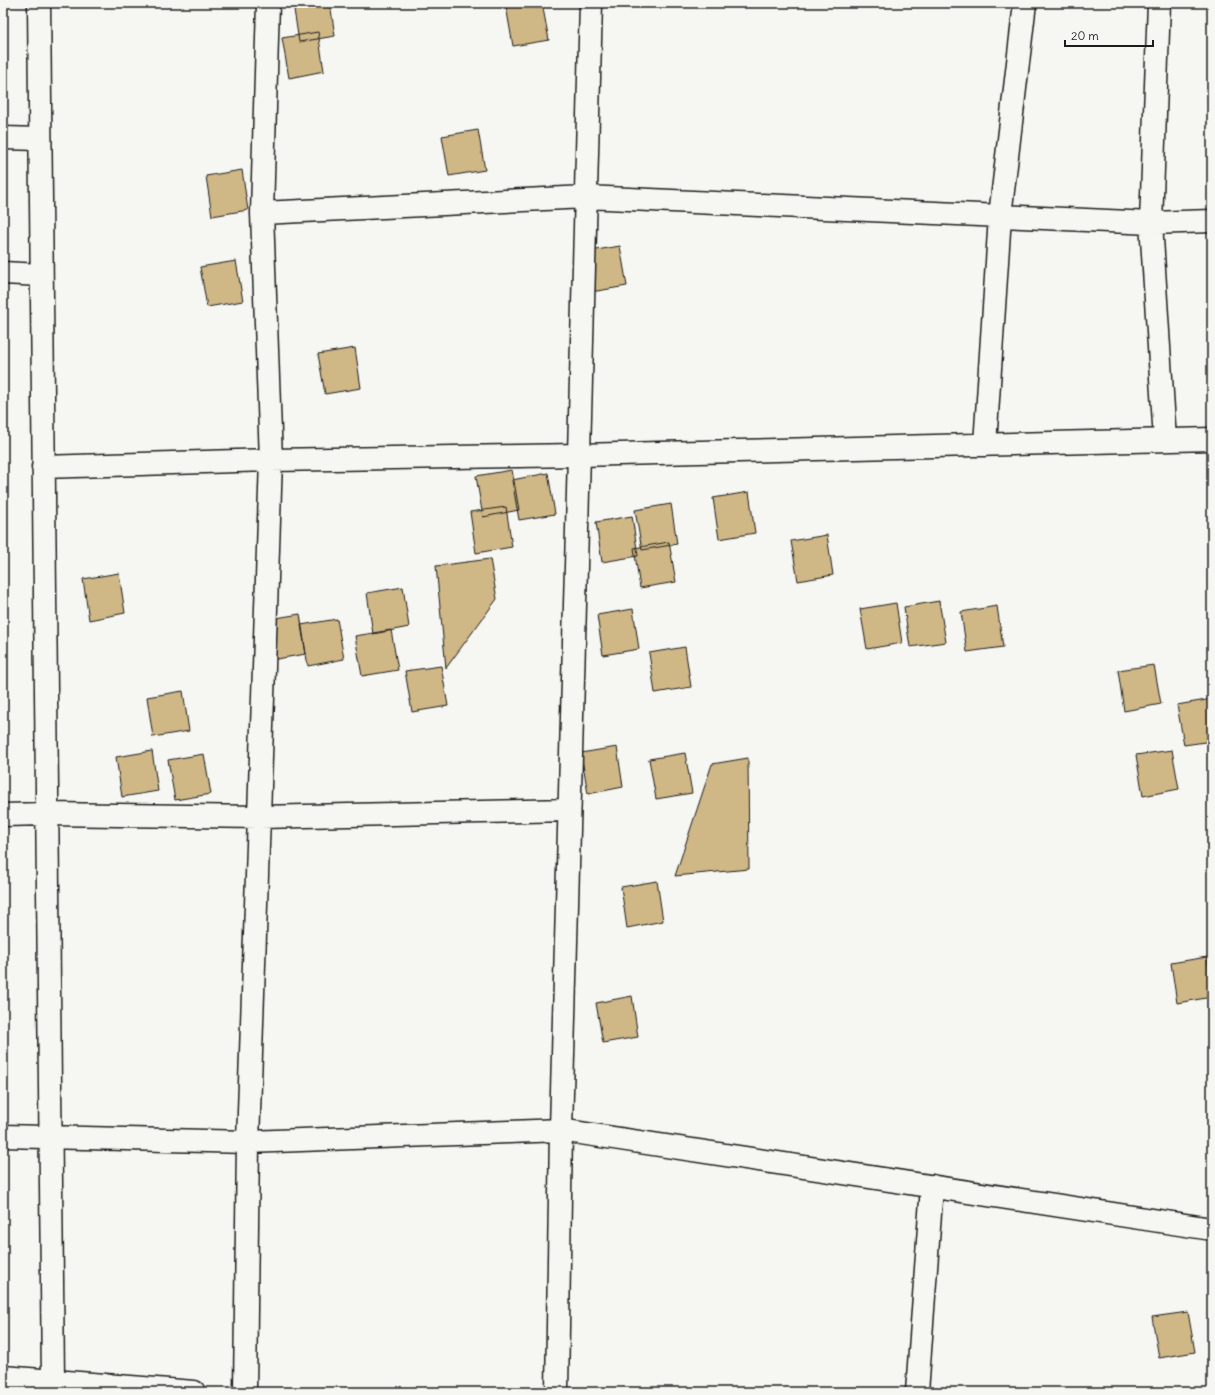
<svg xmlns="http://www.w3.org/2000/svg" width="1215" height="1395" viewBox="0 0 1215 1395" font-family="Delius,sans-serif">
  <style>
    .building { fill: #cfb786; stroke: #1c1c1c }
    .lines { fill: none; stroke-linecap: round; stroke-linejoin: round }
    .minor-casing { stroke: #1c1c1c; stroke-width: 25 }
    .major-casing { stroke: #1c1c1c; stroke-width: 25 }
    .minor { stroke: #f6f6f2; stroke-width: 22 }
    .major { stroke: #f6f6f2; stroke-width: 22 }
  </style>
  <rect width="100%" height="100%" fill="#f6f6f2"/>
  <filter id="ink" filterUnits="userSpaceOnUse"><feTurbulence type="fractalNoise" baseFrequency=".025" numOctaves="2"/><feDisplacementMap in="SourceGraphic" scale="8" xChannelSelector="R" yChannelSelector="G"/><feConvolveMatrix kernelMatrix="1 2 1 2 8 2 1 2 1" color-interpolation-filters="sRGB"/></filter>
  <g filter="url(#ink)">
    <path class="building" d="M293,3h37l5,33 -36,6z
      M524,3h18l7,37 -36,6 -7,-40z
      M318,32l6,39 -35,7 -7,-40z
      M478,130l7,40 -36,6 -7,-40z
      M242,170l6,40 -36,6 -6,-40z
      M620,246l7,40 -36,6 -6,-40z
      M236,261l7,40 -36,6 -7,-40z
      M355,348l6,40 -36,6 -7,-40z
      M512,470l7,40 -36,7 -7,-41z
      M548,473l7,41 -36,6 -7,-40z
      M749,492l6,41 -36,6 -6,-41z
      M671,504l6,40 -35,6 -7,-40z
      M506,507l6,40 -36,6 -6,-41z
      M632,516l6,40 -36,6 -6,-40z
      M827,535l6,40 -35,6 -7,-40z
      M669,542l7,40 -36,6 -6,-40z
      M490,559l7,40 -51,69 -10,-102z
      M119,573l6,40 -36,7 -6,-41z
      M403,587l6,40 -36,7 -6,-41z
      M939,601l7,41 -36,5 -6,-40z
      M896,603l6,40 -35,6 -7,-40z
      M997,606l6,41 -36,5 -6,-40z
      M633,609l6,40 -36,6 -6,-40z
      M300,614l6,40 -35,6 -7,-40z
      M337,619l7,40 -36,7 -7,-41z
      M391,630l7,40 -36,6 -7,-40z
      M685,647l6,40 -36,6 -6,-40z
      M1154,665l7,39 -37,7 -6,-41z
      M441,666l7,40 -36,6 -7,-41z
      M183,691l6,40 -36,6 -6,-40z
      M1212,699v42l-28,4 -7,-40z
      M617,747l6,40 -35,7 -7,-41z
      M1172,750l7,39 -36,7 -7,-41z
      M152,751l6,40 -36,6 -6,-40z
      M685,753l7,40 -36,6 -7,-40z
      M204,754l7,40 -36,6 -7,-40z
      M1212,756v27l-4,-26z
      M748,758l1,111 -74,7 37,-112z
      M657,881l6,40 -36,7 -6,-41z
      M1207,957l5,30v10l-35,6 -6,-40z
      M632,996l6,41 -35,6 -7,-40z
      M1188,1312l7,40 -36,6 -7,-41z"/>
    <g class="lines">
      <g class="minor-casing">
        <path id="minor" d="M39,3l14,1378
          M1159,3l-8,220 61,-2
          M3,138l37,1
          M262,213l6,-210
          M3,273l38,2
          M985,445l15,-229 25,-213
          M43,467l228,-7 308,-5 633,-16
          M3,815l44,-1 213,3 309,-7
          M3,1136l245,6 313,-12 651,99
          M245,1392l3,-250 23,-682 -9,-247 324,-16 565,26 14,217
          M557,1392l4,-262 30,-1127
          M917,1392l15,-206"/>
      </g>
      <g class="major-casing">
        <path id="major" d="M3,1377l191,15"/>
      </g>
      <use href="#minor" class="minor"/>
      <use href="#major" class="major"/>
    </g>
  </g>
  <rect width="1215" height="1395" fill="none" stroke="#f6f6f2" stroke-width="16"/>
  <rect x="8" y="8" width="1199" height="1379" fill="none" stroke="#1c1c1c" stroke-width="1.5" filter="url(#ink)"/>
  <path d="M1065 40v6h88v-6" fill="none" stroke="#1c1c1c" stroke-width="2"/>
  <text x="1071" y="40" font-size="12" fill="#1c1c1c" stroke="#f6f6f2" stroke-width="3" paint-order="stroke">20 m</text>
</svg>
